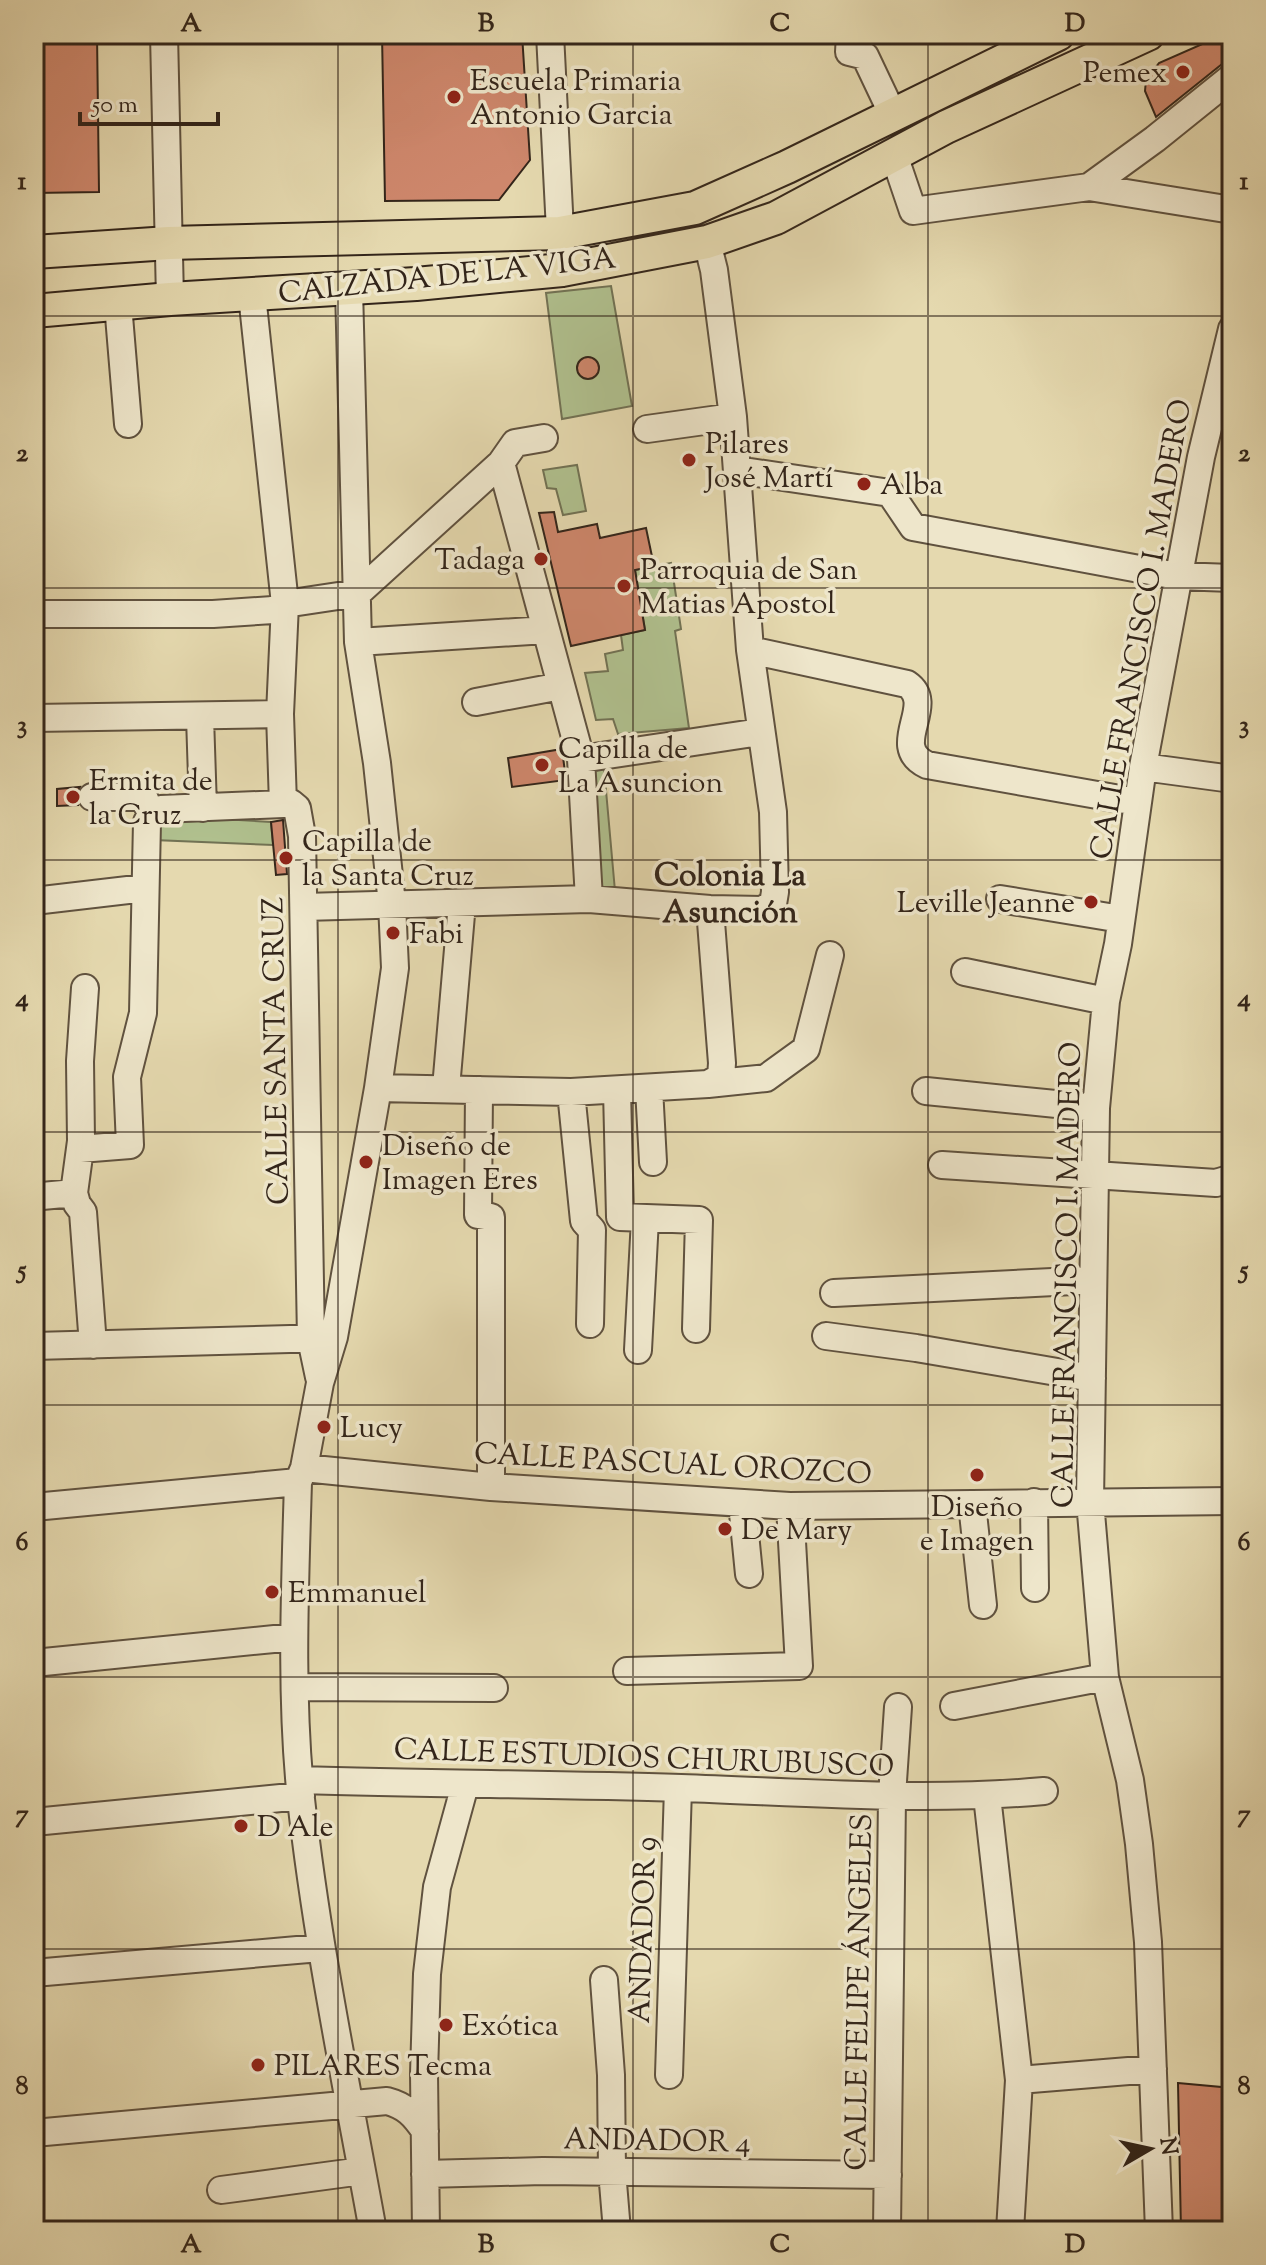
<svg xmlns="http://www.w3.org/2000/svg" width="1266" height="2265" viewBox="0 0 1266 2265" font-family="'Sorts Mill Goudy',serif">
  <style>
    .green { fill: #b0c08e; stroke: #727254; stroke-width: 2 }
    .building { fill: #ce876c; stroke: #33251a; stroke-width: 2 }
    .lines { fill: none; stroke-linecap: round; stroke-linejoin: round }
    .minor-casing { stroke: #60523f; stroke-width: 30 }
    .major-casing { stroke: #33251a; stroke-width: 36 }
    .minor { stroke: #eee6cb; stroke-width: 26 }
    .major { stroke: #e5d9af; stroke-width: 32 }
    .grid { fill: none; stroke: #33251a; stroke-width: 2; stroke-opacity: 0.55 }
    .poi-dot { fill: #8f2418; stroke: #eee6cb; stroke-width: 3 }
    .labels { text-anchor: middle; stroke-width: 7; stroke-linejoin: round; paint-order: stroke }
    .poi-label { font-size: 30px; fill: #33251a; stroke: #eee6cb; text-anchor: start }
    .street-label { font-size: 30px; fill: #33251a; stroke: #eee6cb }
    .neighbourhood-label { font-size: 32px; font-weight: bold; fill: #33251a; stroke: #eee6cb }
    .neatline { fill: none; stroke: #33251a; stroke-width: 3 }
    .grid-label { font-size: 26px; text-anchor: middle; font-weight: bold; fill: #33251a }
  </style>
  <rect width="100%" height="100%" fill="#e5d9af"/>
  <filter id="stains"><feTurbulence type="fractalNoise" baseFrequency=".0025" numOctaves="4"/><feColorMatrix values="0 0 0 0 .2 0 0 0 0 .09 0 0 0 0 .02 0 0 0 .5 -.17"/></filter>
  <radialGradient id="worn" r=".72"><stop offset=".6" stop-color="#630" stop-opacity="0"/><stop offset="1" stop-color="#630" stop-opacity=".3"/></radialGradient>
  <path class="green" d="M611,286l21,120 -70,13 -16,-126z
    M577,465l9,46 -23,4 -7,-26 -9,-1 -4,-18z
    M671,563l10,66 -6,2 14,97 -71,6 -5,-15 -17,1 -11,-47 23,-2 -3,-17 18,-4 -2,-15 24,-5 -10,-60z
    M604,768l11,123 -9,-1 -11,-11 -3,-107z
    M170,816l101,6 2,23 -119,-5 2,-16z"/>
  <path class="building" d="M34,34h63l2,158 -65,1z
    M382,34h140l8,126 -31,40 -114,1z
    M1225,34h7v22l-76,61 -11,-26 1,-11 13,-17z
    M577 368a11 11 0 1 1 22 0a11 11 0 1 1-22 0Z
    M554,512l4,20 39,-8 3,14 46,-10 8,38 -19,4 10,60 -74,16 -32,-133z
    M562,749l4,31 -54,7 -4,-29z
    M80,787l-4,9 2,9 -21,1v-17z
    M283,820l4,54 -11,1 -5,-53z
    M1178,2083l54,5v143h-51z"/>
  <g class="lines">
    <g class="minor-casing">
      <path id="minor" d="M164,34l6,265
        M550,34l12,236
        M850,34l-1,18 16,4 28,59
        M894,155l19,56 176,-24 66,-48 77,-62
        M1089,187l143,23
        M349,288l9,354 19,121 15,141 3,64 -17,120 -44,249 -14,46 -16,85 -6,14c-3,105 -8,212 3,317 16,145 46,288 72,432
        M252,295l33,309 -5,110 3,90 8,-1 6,5 5,28 9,503 8,38
        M118,304l10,120
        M647,429l86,-12
        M501,463l80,296 8,140
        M737,470l153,23 23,34 264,49 55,2
        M34,614h179l60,-4 12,-6 73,-11 143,-130 14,-20 29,-5
        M358,642l188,-12
        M750,650l157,34c31,21 -20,62 20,81l210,37
        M476,702l85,-16
        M200,717l3,91
        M34,718l246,-4
        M581,759l179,-27
        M1143,767l89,12
        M92,797h52l7,17
        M151,814l10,-5 122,-5
        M1000,899l121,20
        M34,901l111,-13
        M304,907l285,-8 121,10 52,1 11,-6 2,-12 -2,-80 -23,-162 -17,-233 -19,-147 -7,-28
        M965,972l141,29
        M85,988l-5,73 1,80 -7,52 3,11 6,8 10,133
        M708,1084l58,-6 40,-29 24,-94
        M378,1088l193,4 137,-8 13,-7 1,-14 -12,-154
        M446,1088l16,-185
        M649,1088l4,74
        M479,1090l-1,125 13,2v270
        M617,1090l3,127 79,3 -3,109
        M926,1091l170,17
        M571,1092l13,129 8,9 -2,94
        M80,1149l50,-4 -3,-68 16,-64 4,-191 4,-8
        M942,1165l274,18 16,-5
        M42,1196l32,-3
        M834,1293l259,-13
        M826,1336l90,12 176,30
        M34,1346l292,-8
        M638,1350l7,-131
        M304,1468l187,19 299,19 442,-5
        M1034,1502l1,86
        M742,1503l7,71
        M972,1504l11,101
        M34,1507l264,-25
        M34,1663l260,-26
        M627,1671l172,-5 -9,-160
        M296,1687l198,1
        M954,1706l151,-29
        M300,1780c127,4 254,4 381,8 121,4 242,14 363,3
        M987,1796l32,284 -9,151
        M34,1822l267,-26
        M34,1973l286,-25
        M604,1980l7,95 1,96 5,60
        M669,2075l9,-287
        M1019,2080l134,-11
        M34,2133l353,-32c19,5 27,14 38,30
        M425,2174l118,-3 345,4
        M221,2190l141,-19
        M426,2231l-2,-157 3,-100 10,-87 28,-102
        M887,2231l5,-435 6,-89
        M1159,2231l-11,-289 -9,-98 -9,-64 -25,-103 -15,-176 6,-393 10,-107 12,-57 25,-177 58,-310 31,-128"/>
    </g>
    <g class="major-casing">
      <path id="major" d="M34,252l135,-9 391,-10 135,-25 92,-41 271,-133
        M34,311l136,-12 246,-15 146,-14 145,-28 69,-24 170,-91 202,-93"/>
    </g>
    <use href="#minor" class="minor"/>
    <use href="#major" class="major"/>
  </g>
  <path class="grid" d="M338,34v2197M633,34v2197M928,34v2197M34,316h1198M34,588h1198M34,860h1198M34,1132h1198M34,1405h1198M34,1677h1198M34,1949h1198"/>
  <g class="poi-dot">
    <circle cx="1183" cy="72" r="8"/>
    <circle cx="454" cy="97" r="8"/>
    <circle cx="689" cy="460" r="8"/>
    <circle cx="864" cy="484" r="8"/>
    <circle cx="541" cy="559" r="8"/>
    <circle cx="624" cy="586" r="8"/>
    <circle cx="542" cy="765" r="8"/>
    <circle cx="73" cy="797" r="8"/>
    <circle cx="286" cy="858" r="8"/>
    <circle cx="1091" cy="902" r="8"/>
    <circle cx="393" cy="933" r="8"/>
    <circle cx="366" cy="1162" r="8"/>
    <circle cx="324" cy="1427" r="8"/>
    <circle cx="977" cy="1475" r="8"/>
    <circle cx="725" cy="1529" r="8"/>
    <circle cx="272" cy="1592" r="8"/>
    <circle cx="241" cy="1826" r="8"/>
    <circle cx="446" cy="2025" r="8"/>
    <circle cx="258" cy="2065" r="8"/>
  </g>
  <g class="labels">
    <g class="poi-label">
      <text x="1167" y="82" text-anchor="end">Pemex</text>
      <text x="470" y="90">Escuela Primaria<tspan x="470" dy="34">Antonio Garcia</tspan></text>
      <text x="705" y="453">Pilares<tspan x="705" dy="34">José Martí</tspan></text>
      <text x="880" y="494">Alba</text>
      <text x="525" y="569" text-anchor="end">Tadaga</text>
      <text x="640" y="579">Parroquia de San<tspan x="640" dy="34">Matias Apostol</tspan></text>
      <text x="558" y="758">Capilla de<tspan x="558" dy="34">La Asuncion</tspan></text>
      <text x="89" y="790">Ermita de<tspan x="89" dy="34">la Cruz</tspan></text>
      <text x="302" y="851">Capilla de<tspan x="302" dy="34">la Santa Cruz</tspan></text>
      <text x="1075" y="912" text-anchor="end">Leville Jeanne</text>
      <text x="409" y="943">Fabi</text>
      <text x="382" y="1155">Diseño de<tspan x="382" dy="34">Imagen Eres</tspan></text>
      <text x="340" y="1437">Lucy</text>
      <text x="977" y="1516" text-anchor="middle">Diseño<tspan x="977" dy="34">e Imagen</tspan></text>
      <text x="741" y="1539">De Mary</text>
      <text x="288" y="1602">Emmanuel</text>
      <text x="257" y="1836">D Ale</text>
      <text x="462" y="2035">Exótica</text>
      <text x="274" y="2075">PILARES Tecma</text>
    </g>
    <g class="street-label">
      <text transform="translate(447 275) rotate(-6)" y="10">CALZADA DE LA VIGA</text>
      <text transform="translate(1140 629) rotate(-80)" y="10">CALLE FRANCISCO I. MADERO</text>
      <text transform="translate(275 1051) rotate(-91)" y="10">CALLE SANTA CRUZ</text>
      <text transform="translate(1066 1275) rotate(-89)" y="10">CALLE FRANCISCO I. MADERO</text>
      <text transform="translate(673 1463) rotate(3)" y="10">CALLE PASCUAL OROZCO</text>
      <text transform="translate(644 1757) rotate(2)" y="10">CALLE ESTUDIOS CHURUBUSCO</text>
      <text transform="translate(642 1930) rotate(-88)" y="10">ANDADOR 9</text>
      <text transform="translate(858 1992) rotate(-89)" y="10">CALLE FELIPE ÁNGELES</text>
      <text transform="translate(657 2140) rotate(1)" y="10">ANDADOR 4</text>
    </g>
    <g class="neighbourhood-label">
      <text x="730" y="885">Colonia La<tspan x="730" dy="37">Asunción</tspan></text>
    </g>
  </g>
  <rect width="1266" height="2265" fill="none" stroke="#e5d9af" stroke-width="88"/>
  <g transform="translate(1150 2149) rotate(81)" stroke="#eee6cb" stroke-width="6" paint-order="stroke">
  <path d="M0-6L14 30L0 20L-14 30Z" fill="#33251a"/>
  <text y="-12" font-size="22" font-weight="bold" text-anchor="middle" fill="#33251a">N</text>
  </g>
  <path d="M80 112v12h138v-12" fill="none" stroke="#33251a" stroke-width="4"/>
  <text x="92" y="112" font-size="24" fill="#33251a" stroke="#eee6cb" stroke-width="6" paint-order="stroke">50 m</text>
  <rect x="44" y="44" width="1178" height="2177" class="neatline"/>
  <g class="grid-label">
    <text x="191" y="31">A</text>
    <text x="486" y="31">B</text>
    <text x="780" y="31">C</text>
    <text x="1075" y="31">D</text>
    <text x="22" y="189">1</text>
    <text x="1244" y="189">1</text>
    <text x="22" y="461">2</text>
    <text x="1244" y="461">2</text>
    <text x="22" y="733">3</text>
    <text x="1244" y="733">3</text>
    <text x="22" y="1006">4</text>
    <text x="1244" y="1006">4</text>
    <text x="22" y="1278">5</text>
    <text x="1244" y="1278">5</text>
    <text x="22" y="1550">6</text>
    <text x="1244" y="1550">6</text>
    <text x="22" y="1822">7</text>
    <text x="1244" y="1822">7</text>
    <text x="22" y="2094">8</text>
    <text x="1244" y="2094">8</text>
    <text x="191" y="2252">A</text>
    <text x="486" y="2252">B</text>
    <text x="780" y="2252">C</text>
    <text x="1075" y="2252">D</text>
  </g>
  <rect width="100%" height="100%" filter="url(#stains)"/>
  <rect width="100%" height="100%" fill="url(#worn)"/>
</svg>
